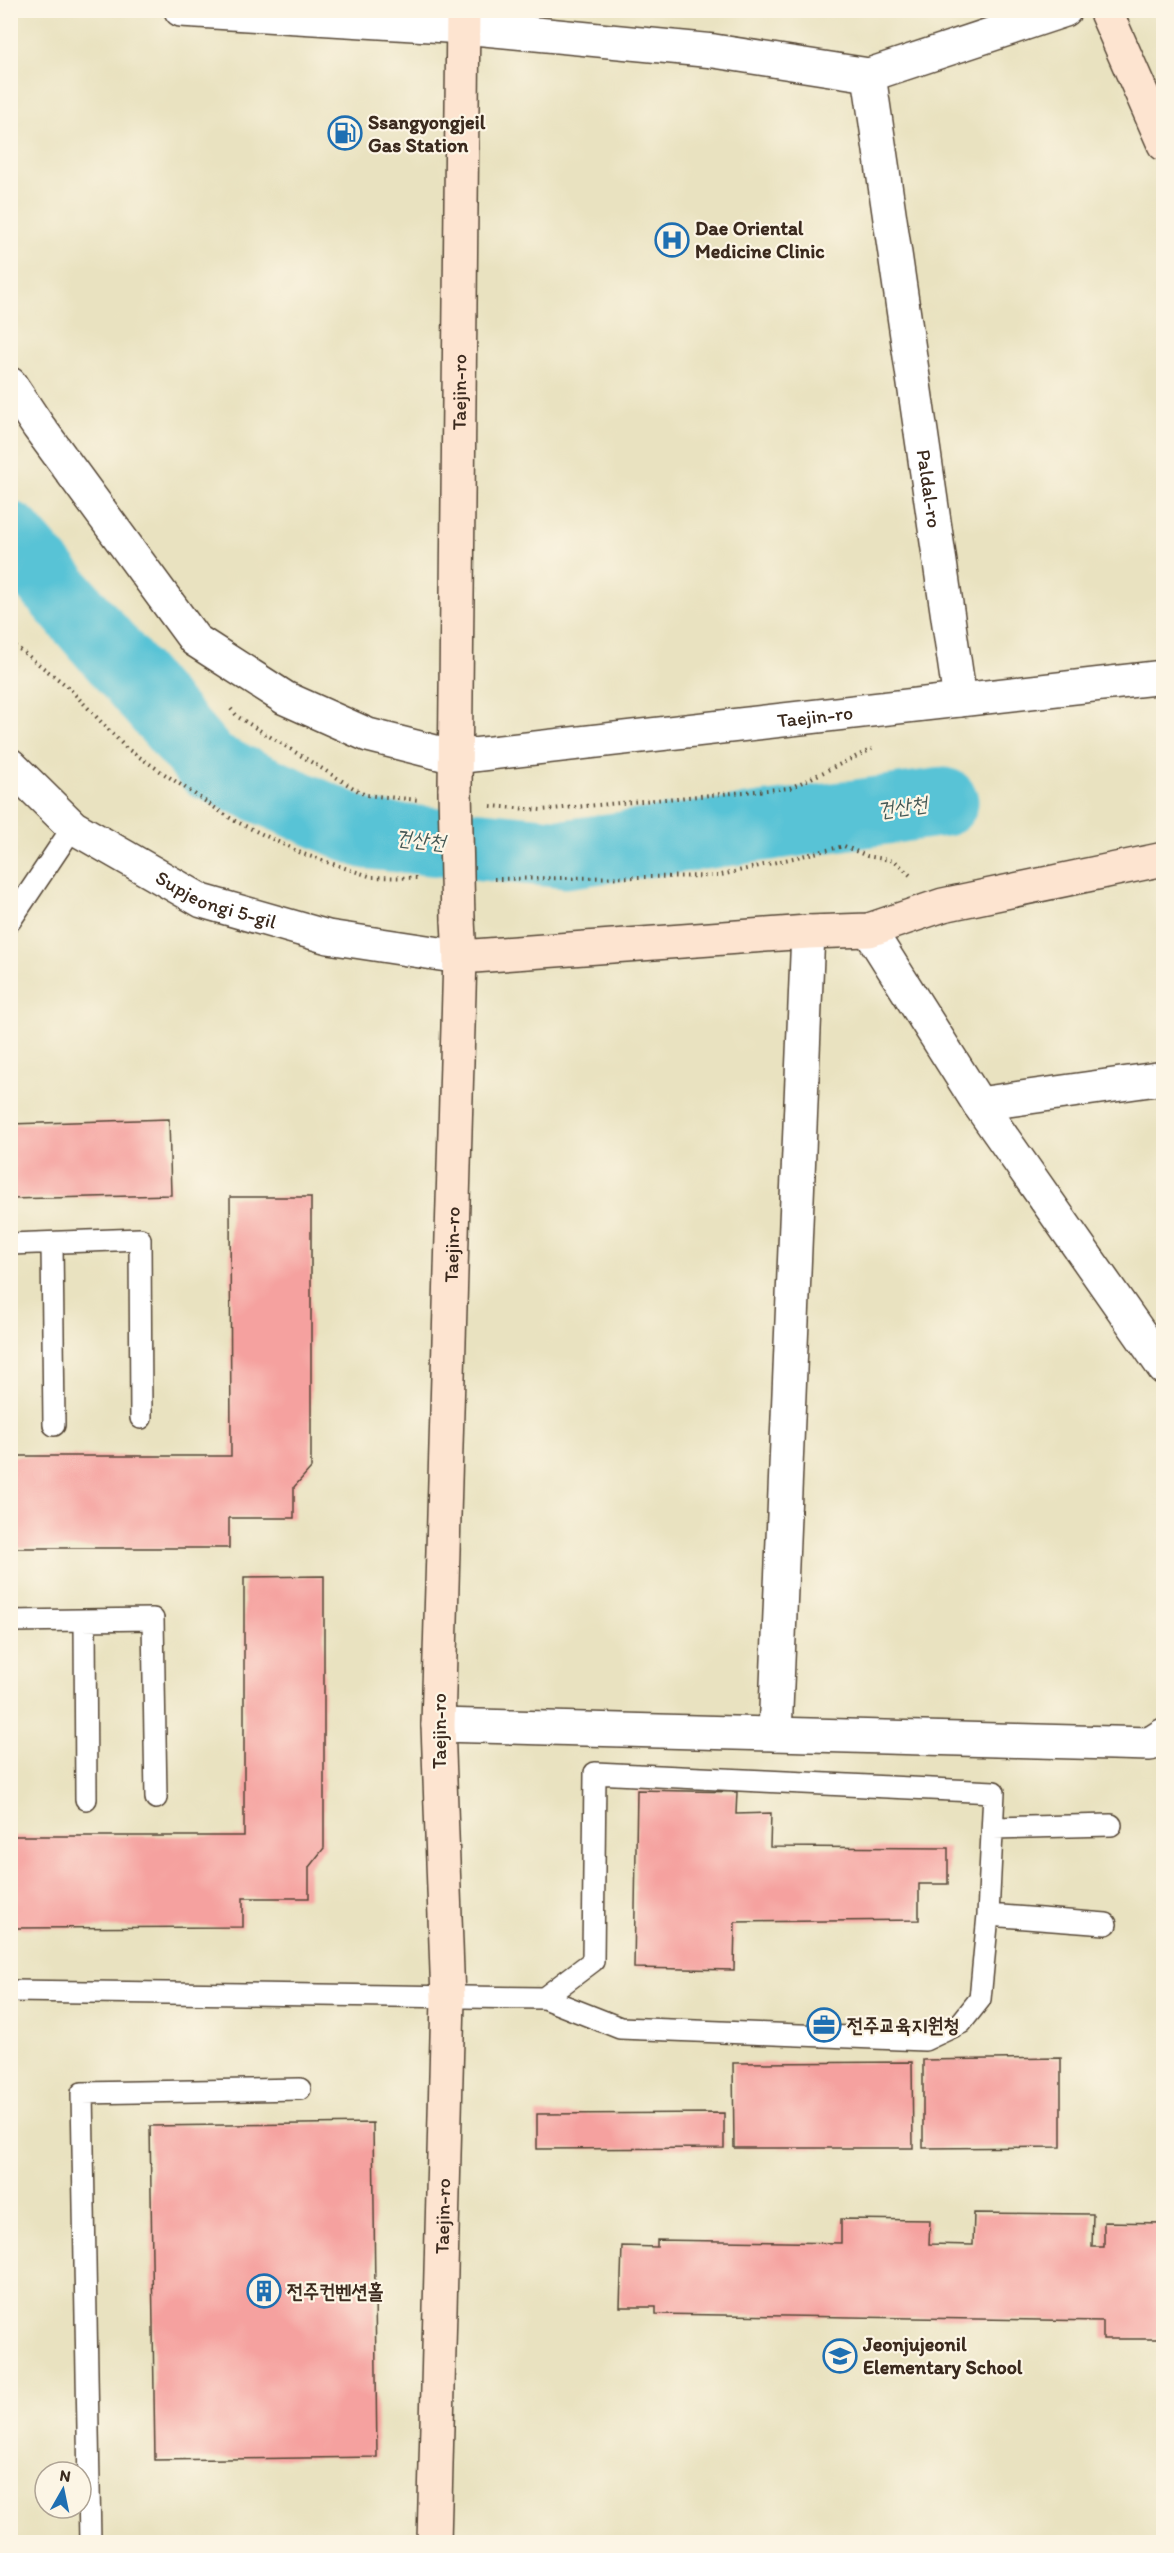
<svg xmlns="http://www.w3.org/2000/svg" width="1174" height="2553" viewBox="0 0 1174 2553" font-family="Itim,'Poor Story',sans-serif">
  <style>
    .lines { fill: none; stroke-linecap: round; stroke-linejoin: round }
    .river { stroke: #59c3d6; stroke-width: 69 }
    .building { fill: #f5a19f }
    .lane-casing { stroke: #554636; stroke-width: 24 }
    .street-casing { stroke: #554636; stroke-width: 36 }
    .secondary-casing { stroke: #554636; stroke-width: 36 }
    .path { stroke: #554636; stroke-width: 4; stroke-dasharray: 1.5 4.5; stroke-linecap: butt }
    .lane { stroke: #fff; stroke-width: 21 }
    .street { stroke: #fff; stroke-width: 33 }
    .secondary { stroke: #fde4d0; stroke-width: 33 }
    .secondary-bridge-casing { stroke: #554636; stroke-width: 36; stroke-linecap: butt }
    .secondary-bridge { stroke: #fde4d0; stroke-width: 33 }
    .labels { text-anchor: middle; stroke-width: 4.5; stroke-linejoin: round; paint-order: stroke }
    .poi-label { font-size: 20px; font-weight: bold; fill: #3b2a1e; stroke: #fcf5e5; text-anchor: start }
    .street-label { font-size: 20px; fill: #3b2a1e; stroke: #fcf5e5 }
    .water-label { font-size: 21px; font-style: italic; fill: #445855; stroke: #fcf5e5 }
  </style>
  <rect width="100%" height="100%" fill="#fcf5e5"/>
  <filter id="ink" filterUnits="userSpaceOnUse"><feTurbulence type="fractalNoise" baseFrequency=".0167" numOctaves="2"/><feDisplacementMap in="SourceGraphic" scale="12" xChannelSelector="R" yChannelSelector="G"/><feConvolveMatrix kernelMatrix="1 2 1 2 8 2 1 2 1" color-interpolation-filters="sRGB"/></filter>
  <filter id="wash" filterUnits="userSpaceOnUse"><feTurbulence type="fractalNoise" baseFrequency=".008" numOctaves="4" result="noise"/><feDisplacementMap in="SourceGraphic" scale="24" xChannelSelector="R" yChannelSelector="G"/><feGaussianBlur stdDeviation="1.35" result="paint"/><feColorMatrix in="noise" values="0 0 0 0 0 0 0 0 0 0 0 0 0 0 0 0 0 1.4 0 .05"/><feComposite in="paint" operator="in"/></filter>
  <g filter="url(#wash)">
    <rect width="100%" height="100%" fill="#e9e2c0"/>
    <g class="lines">
      <path class="river" d="M10,536l199,230 158,69 198,19 379,-52"/>
    </g>
    <g id="blocks">
      <path class="building" d="M169,1119l2,76 -161,4v-75z
        M230,1197h81v271l-17,19v31h-65v30h-219v-92h221z
        M324,1576v272l-15,19v31h-66v29l-233,1v-92h234v-259z
        M637,1790l100,2 -1,22 35,-1 -1,34 178,1v36h-29v36l-184,2 -1,48 -100,-2z
        M1061,2058v89l-138,1v-88z
        M912,2062l1,86h-179l-1,-85z
        M724,2113v35l-187,1v-35z
        M373,2123l4,334 -222,3 -5,-334z
        M974,2213l119,1 -1,33h12v-25l60,1 -1,116h-60v-18l-447,-7v-7h-36l2,-61 35,1v-7l184,3v-24l89,1 -1,24 44,1z"/>
    </g>
  </g>
  <g filter="url(#ink)">
    <use href="#blocks" fill-opacity="0" stroke="#554636" stroke-width="1.5"/>
    <g class="lines">
      <g class="lane-casing">
        <path id="lane" d="M10,921l63,-94
          M52,1243l2,182
          M10,1244l130,-5 1,179
          M85,1620l1,179
          M10,1621l143,-2 3,179
          M993,1828l118,-3
          M988,1915l118,9
          M10,1991l534,7 76,30 305,12 36,-17 19,-24 8,-84 6,-123 -399,-19 -2,188 -49,37
          M90,2542l-8,-449 218,-4"/>
      </g>
      <g class="street-casing">
        <g id="street">
          <path d="M181,10l282,17 251,24 155,24 196,-65"/>
          <path id="s1" d="M869,75l91,625"/>
          <path id="s2" d="M10,384l28,42 157,214 90,58 83,37 87,22 709,-80"/>
          <path id="s3" d="M10,765l63,62 129,74 126,36 132,20"/>
          <path d="M869,930l110,174 185,264"/>
          <path d="M979,1104l185,-26"/>
          <path d="M438,1725l712,19 14,-9"/>
          <path d="M775,1734l33,-802"/>
        </g>
      </g>
      <g class="secondary-casing">
        <g id="secondary">
          <path d="M1105,10l59,134"/>
          <path id="s4" d="M455,790l8,-780"/>
          <path d="M460,957l348,-25 61,-2 74,-25 221,-46"/>
          <path id="s5" d="M434,2542l14,-543 -10,-274 22,-768 -2,-37"/>
        </g>
      </g>
      <path class="path" d="M10,642l57,44 59,62 107,72 70,34 69,23 48,1
        M231,709l7,8 127,78 55,5
        M491,806l50,4 249,-22 82,-39
        M494,879l223,-3 127,-30 23,10 28,5 17,16"/>
      <use href="#lane" class="lane"/>
      <use href="#street" class="street"/>
      <use href="#secondary" class="secondary"/>
      <g class="secondary-bridge-casing">
        <path id="secondary-bridge" d="M455,790l3,130"/>
      </g>
      <use href="#secondary-bridge" class="secondary-bridge"/>
    </g>
  </g>
  <defs>
    <g id="fuel-ring" transform="scale(1.725)"><circle r="9.5" fill="#fcf5e5" stroke="#1f6fb2" stroke-width="1.5"/><path d="M-5.5-6h7V0h2V4h1.3V-2.5L3-4.5l.8-.8L6-3V5H2.5V1h-1V6h-7ZM-4.2-4.7v3.2H.2V-4.7Z" fill="#1f6fb2"/></g>
    <g id="hospital-ring" transform="scale(1.725)"><circle r="9.5" fill="#fcf5e5" stroke="#1f6fb2" stroke-width="1.5"/><path d="M-5-5h3v3.5h4V-5h3V5h-3V1.5h-4V5h-3Z" fill="#1f6fb2"/></g>
    <g id="office-ring" transform="scale(1.725)"><circle r="9.5" fill="#fcf5e5" stroke="#1f6fb2" stroke-width="1.5"/><path d="M-6-3h4V-5.5h4V-3h4V5H-6ZM-1-4.5V-3h2v-1.5ZM-6 0V1H6V0Z" fill="#1f6fb2"/></g>
    <g id="building-ring" transform="scale(1.725)"><circle r="9.5" fill="#fcf5e5" stroke="#1f6fb2" stroke-width="1.5"/><path d="M-4-6H4V6H1V3H-1V6H-4ZM-2.5-4.3h1.7v1.8h-1.7ZM.8-4.3h1.7v1.8H.8ZM-2.5-1h1.7V.8h-1.7ZM.8-1h1.7V.8H.8Z" fill="#1f6fb2"/></g>
    <g id="school-ring" transform="scale(1.725)"><circle r="9.5" fill="#fcf5e5" stroke="#1f6fb2" stroke-width="1.5"/><path d="M0-5L7-2L0 1L-7-2ZM-4 1L0 2.5L4 1V4Q0 6-4 4Z" fill="#1f6fb2"/></g>
  </defs>
  <g fill-rule="evenodd">
    <use href="#fuel-ring" x="345" y="133"/>
    <use href="#hospital-ring" x="672" y="240"/>
    <use href="#office-ring" x="824" y="2025"/>
    <use href="#building-ring" x="264" y="2291"/>
    <use href="#school-ring" x="840" y="2356"/>
  </g>
  <g class="labels">
    <g class="poi-label">
      <text x="368" y="129">Ssangyongjeil<tspan x="368" dy="23">Gas Station</tspan></text>
      <text x="695" y="235">Dae Oriental<tspan x="695" dy="23">Medicine Clinic</tspan></text>
      <text x="847" y="2032">전주교육지원청</text>
      <text x="287" y="2298">전주컨벤션홀</text>
      <text x="863" y="2351">Jeonjujeonil<tspan x="863" dy="23">Elementary School</tspan></text>
    </g>
    <g class="street-label">
      <text dy="7" stroke="none"><textPath href="#s4" startOffset="398">Taejin-ro</textPath></text>
      <text dy="7" stroke="none"><textPath href="#s1" startOffset="418">Paldal-ro</textPath></text>
      <text dy="7" stroke="none"><textPath href="#s2" startOffset="966">Taejin-ro</textPath></text>
      <text dy="7" stroke="none"><textPath href="#s3" startOffset="250">Supjeongi 5-gil</textPath></text>
      <text dy="7" stroke="none"><textPath href="#s5" startOffset="1298">Taejin-ro</textPath></text>
      <text transform="translate(439 1731) rotate(-90)" y="7">Taejin-ro</text>
      <text dy="7" stroke="none"><textPath href="#s5" startOffset="326">Taejin-ro</textPath></text>
    </g>
    <g class="water-label">
      <text transform="translate(902 807) rotate(-8)" y="7">건산천</text>
      <text transform="translate(420 840) rotate(6)" y="7">건산천</text>
    </g>
  </g>
  <rect width="1174" height="2553" fill="none" stroke="#fcf5e5" stroke-width="36"/>
  <g transform="translate(63 2490) rotate(9)"><circle r="28" fill="#fcf5e5" stroke="#afa495" stroke-width="1.5"/>
  <path d="M0-4.5L10 22L0 15L-10 22Z" fill="#1f6fb2"/>
  <text y="-9" font-size="16" font-weight="bold" text-anchor="middle" fill="#3b2a1e">N</text>
  </g>
</svg>
